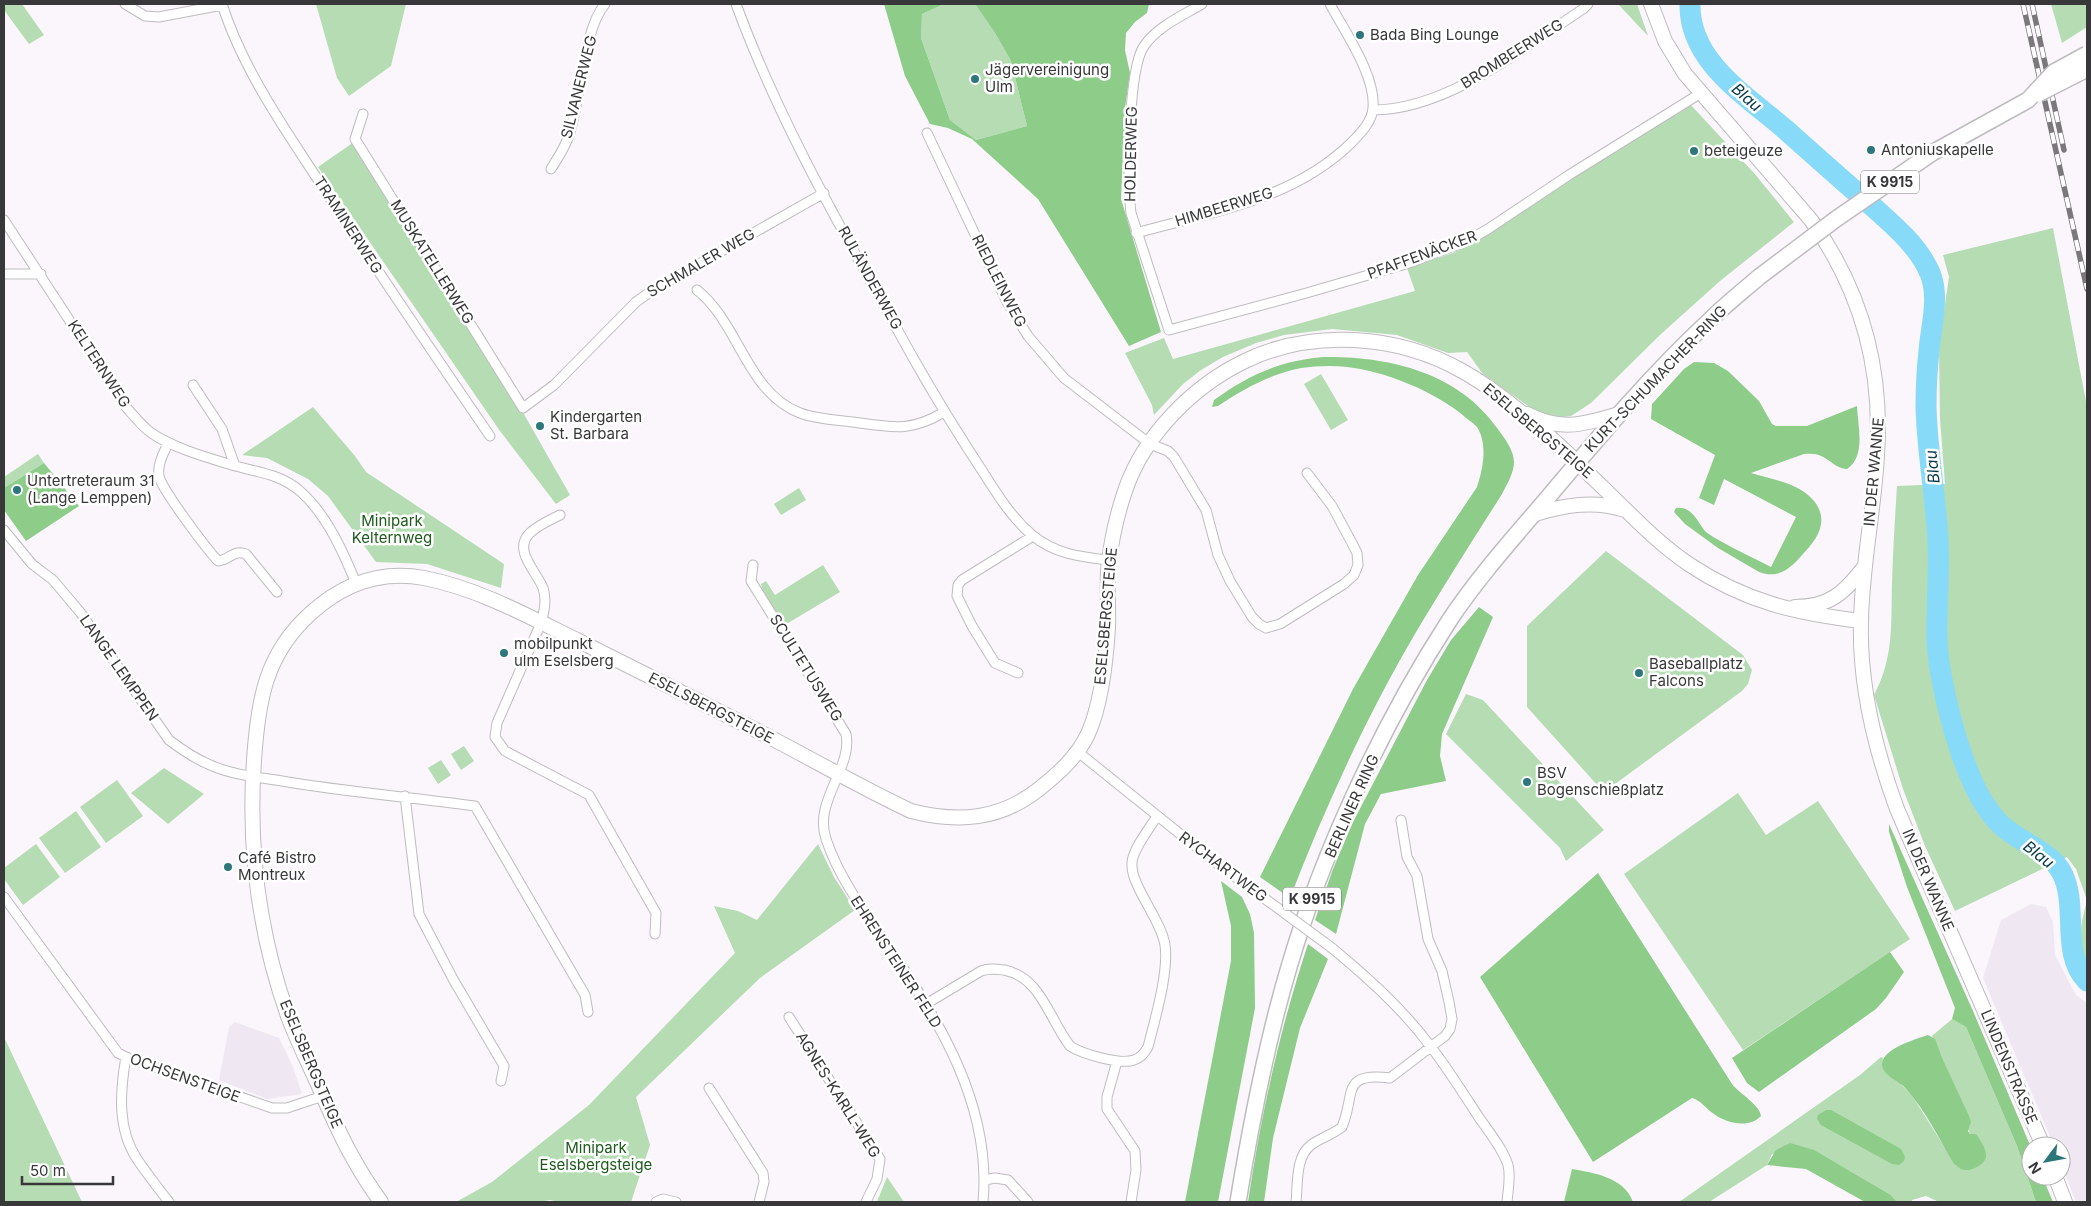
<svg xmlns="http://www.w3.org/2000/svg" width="2091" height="1206" viewBox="0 0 2091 1206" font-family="Inter,sans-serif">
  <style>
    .built { fill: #efe7f2 }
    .green { fill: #b5dcb2 }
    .forest { fill: #8dcc89 }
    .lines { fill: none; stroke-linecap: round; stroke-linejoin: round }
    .river { stroke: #88daf9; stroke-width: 21 }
    .street-casing { stroke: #bfbcc0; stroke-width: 11 }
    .secondary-casing { stroke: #bfbcc0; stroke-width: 16 }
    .primary-casing { stroke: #bfbcc0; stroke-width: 18 }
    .street { stroke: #fff; stroke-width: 9 }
    .secondary { stroke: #fff; stroke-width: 14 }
    .primary { stroke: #fff; stroke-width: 15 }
    .rail-casing { stroke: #7a787b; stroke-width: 5.5 }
    .rail { stroke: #fff; stroke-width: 4; stroke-dasharray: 11; stroke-linecap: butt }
    .street-bridge-casing { stroke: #bfbcc0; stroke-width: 11; stroke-linecap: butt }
    .primary-bridge-casing { stroke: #bfbcc0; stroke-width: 18; stroke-linecap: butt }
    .street-bridge { stroke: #fff; stroke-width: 9 }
    .primary-bridge { stroke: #fff; stroke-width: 15 }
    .poi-dot { fill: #2d777b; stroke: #fff; stroke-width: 2 }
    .labels { text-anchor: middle; stroke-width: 5; stroke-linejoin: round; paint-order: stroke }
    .shield { fill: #fff; stroke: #747374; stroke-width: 1 }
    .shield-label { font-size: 14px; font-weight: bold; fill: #383739 }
    .poi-label { font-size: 15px; fill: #383739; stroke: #fff; text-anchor: start }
    .street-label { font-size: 15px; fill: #383739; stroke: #fff }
    .park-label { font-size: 15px; fill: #1d5b1c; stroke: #fff }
    .water-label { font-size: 16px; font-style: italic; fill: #053949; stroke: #fff }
  </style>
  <rect width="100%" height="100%" fill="#faf6fb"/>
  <path class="built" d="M2031,904l15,3 7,15 2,33 21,40 11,8v199h-11l-15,-39v-17h-7l-71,-168 18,-58z
    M235,1022l44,16 14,29 9,27 -35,5 -48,-19 10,-53z"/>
  <path class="green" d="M4,4h18l22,31 -15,9 -25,-34z
    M316,4h90l-15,62 -42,30 -12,-18z
    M944,4h31l20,29 16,28 16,65 -51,14 -26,-20 -29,-82 1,-24z
    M1618,4h19l11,32z
    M2051,4h36v23l-25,16z
    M1689,103l65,70 40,49 -74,59 -59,53 -70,69 -20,13 -18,2 -18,-7 -52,-37 -16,-22 -19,1 -51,-18 -65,-6 -48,6 -28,8 -33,14 -22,13 -18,14 -29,31 -2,-10 -27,-52 39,-15 9,21 242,-68 -8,-23 46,-15 25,-13z
    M354,142l167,267 49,86 -14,9 -56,-73 -182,-264z
    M2053,228l34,179v493l-11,-31 -9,-12 -112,54 -30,-65 -22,-57 -29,-94c20,-37 17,-72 18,-112 1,-33 3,-65 5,-97l48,-2 -5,-65 -1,-72 10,-70 -6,-22z
    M1321,374l27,46 -17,10 -27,-46z
    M313,407l42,49 11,16 138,92 -3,24 -74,-24 -51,-2 -48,-66 -20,-17 -41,-21 -25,-3z
    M38,454l6,9 -40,25v-11z
    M799,488l7,12 -25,15 -7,-11z
    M1606,551l137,104 9,15 -4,14 -6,7 -127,93 -12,5 -4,-2 -72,-80v-81z
    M823,565l17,27 -57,34 -19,-31 -3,-11 5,-3 9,14z
    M1466,694l17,6 121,130 -38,31 -6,-13 -114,-114z
    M464,746l10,15 -13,9 -10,-16z
    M441,760l10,15 -13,9 -10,-16z
    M164,768l40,26 -36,30 -37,-31z
    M117,780l26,36 -37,27 -26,-36z
    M1738,793l28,42 52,-34 92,138 -167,111 -119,-176z
    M76,811l25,36 -36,26 -26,-35z
    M36,844l24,33 -37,28 -19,-26v-11z
    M818,844l16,33 21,33 -95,68 -124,119 14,48 -19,57h-72l-9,-2 -11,2h-83l36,-20 97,-77 146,-152 -21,-47 24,5 19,9z
    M2087,901v63c-9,-25 -7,-38 0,-63z
    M1952,1019l14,8 51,119 19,56h-97l-13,-6 -14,4v2h-15l-6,-7 -55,-32 -64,-9 -5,11 -58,37h-30l181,-127 21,-18 2,1 -1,6 31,33 42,67 15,-30 -2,-6 2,-2 -38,-90z
    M4,1037l78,165h-78z
    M887,1177l17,25h-27z"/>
  <path class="forest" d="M884,4h60l-22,10 -1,24 29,82 26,20 51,-14 -16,-65 -16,-28 -20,-29h174l-2,9 -12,9 -9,11 -1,17 5,23 -5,35 -4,91 40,133 -32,14 -91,-147 -66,-60 -24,-11 -18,-4 -25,-48z
    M1323,357c65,-1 135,15 174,71 6,8 17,22 17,34 0,11 -7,22 -12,32 -28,44 -56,88 -83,133 -51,86 -93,178 -129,271l-30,-21 93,-188 65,-114 59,-88c6,-18 11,-43 0,-60 -3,-4 -9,-7 -12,-10 -29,-25 -80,-46 -118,-50 -15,-2 -32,-1 -46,1 -31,6 -57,21 -83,38l-6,1 2,-7c35,-25 65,-39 109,-43z
    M1694,362l20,1 14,8 31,30 13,23 4,2h31l50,-20c1,21 9,50 -10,63 -18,-2 -19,-18 -43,-15l-53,19c22,7 47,9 63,28 16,20 3,39 -12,54 -12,14 -24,24 -43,17l-41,-24 -33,-24 -11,-12 2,-4c16,-2 21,13 29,23 8,8 53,29 66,36l25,-50 -72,-38 -10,26 -15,-7 16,-43 -64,-36 1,-15 32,-35z
    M44,463l35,43 -53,35 -22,-31v-22z
    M1479,607l14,10 -51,117 -2,22 6,25 -65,13 -16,30 -29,110 -21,-14 18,-51 19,-45 75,-144 24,-40z
    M1889,824l84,187 54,127 4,9v29h11l11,26h-17l-19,-56 -51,-119 -14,-8 3,-11 -48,-121 -18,-55z
    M1598,873l134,211c8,10 28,21 29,32 -12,13 -35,7 -47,-2 -9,-6 -12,-13 -22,-16l-99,64 -113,-185z
    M1221,881l21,16 8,17 4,19 1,75 -37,194h-33l46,-241v-35z
    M1308,944l20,15 -28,69 -27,110 -9,64h-16c13,-88 32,-173 60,-258z
    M1890,952l14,20 -18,26 -10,11 -117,83 -12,-9 -15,-25z
    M1928,1035l7,4 7,19 27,58 2,6 -3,9 2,3h6c4,6 10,14 10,22 0,8 -14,15 -21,14 -5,0 -7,-4 -11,-6 -15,-25 -28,-53 -48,-75 -6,-8 -23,-13 -24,-24 -1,-16 34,-26 46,-30z
    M1826,1110h5l70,39 4,8 -1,4 -5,4 -7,-1 -71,-39 -4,-6 1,-4z
    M1790,1143l24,7 77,45 6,7h-32l-59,-33 -39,-4 9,-15z
    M1572,1169c22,4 52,8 61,33h-69z"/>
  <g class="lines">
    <path class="river" d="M1690,4c-1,58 57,92 96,126 28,25 56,50 85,75 21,19 47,40 59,68 10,25 1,52 -1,78 -2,18 -3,38 -3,56 1,40 8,79 11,119 4,37 -1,75 0,113 1,34 15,89 27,122 8,22 19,46 36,63 18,18 50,26 62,49 17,33 -2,80 25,108"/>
    <g class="street-casing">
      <path id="street" d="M125,4l20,12 14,1 63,-12
        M222,4c21,66 63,125 100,182 55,84 111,167 168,250
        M736,4c45,123 113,238 176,352 22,39 46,78 71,116 14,22 28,45 49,63 23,19 48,22 77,25
        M1202,4c-20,12 -44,22 -58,42 -16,23 -17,137 -13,167l38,117 134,-36 103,-30 61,-23 21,-12 81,-54 132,-82
        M1373,110c74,0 150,-62 210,-101l5,-5
        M363,114l-8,25 168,269 31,-23 82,-83 17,-12 171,-97
        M927,133l80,169 21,34 36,42 86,66 18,7 6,6 32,53 12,45 12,26 22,36 7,7 7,4 14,-4 64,-40 10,-9 4,-10 -1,-12 -5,-10 -20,-37 -25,-33
        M551,169c6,-10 13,-20 17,-31 13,-34 14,-107 37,-134
        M4,220l122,187c8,9 15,18 24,25 22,16 59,26 85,34 23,6 48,9 66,26 26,23 42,60 55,91
        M1136,233c75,-21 157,-33 215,-90 9,-9 21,-21 22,-35 3,-32 -28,-76 -43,-104
        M4,274h37
        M697,290c42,33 50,103 103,123 19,7 41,7 60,10 35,5 53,8 84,-11
        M193,385l29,44 13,37
        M168,443c-4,10 -11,21 -9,33 3,14 47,72 59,85 11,-1 16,-12 28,-7l31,38
        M560,515c-10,5 -22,10 -30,18 -18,17 7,39 13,55 4,12 1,24 -2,35l-44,100 -2,14 10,14 84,44 67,118 -1,21
        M4,530l28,34 21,16 27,32 89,128c12,9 25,18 39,24 23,11 50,13 74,17 64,11 129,16 193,25l110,189 3,17
        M753,565l-2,16 95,153c7,34 -33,67 -20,105 13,39 38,72 61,105 52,76 105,162 96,258
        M1018,673l-23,-10 -23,-37 -15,-30 1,-11 4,-5 71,-44
        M1078,752l137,110 49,36
        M405,796l14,118 34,65 51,87 -3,15
        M4,897l114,156 8,4 146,51h15l36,-12
        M1332,948c36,30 71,61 99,99 17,22 32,46 47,69 10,15 24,31 30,49 3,12 0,25 -1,37
        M926,1004l55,-33c8,-3 15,-2 23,-1 37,7 45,49 66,76 12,8 50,19 64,14 7,-2 10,-7 14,-13 7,-28 21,-75 17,-102 -4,-26 -35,-60 -33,-82 0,-13 18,-35 25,-47
        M789,1017l91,142 -3,20 -11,23
        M126,1057c-6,34 -9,72 11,102 10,15 21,29 32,43
        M1117,1061l-10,36v12l28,42 1,19 -5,32
        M709,1088l54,85 1,9 -5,20
        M985,1180l10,-2 13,2 20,22
        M656,1202l7,-3 13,3
        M1296,1202c2,-17 -1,-45 15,-57 9,-7 21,-10 31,-18 14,-33 -2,-55 48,-49l55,-42 5,-7 2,-10 -3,-17 -7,-31 -14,-32 -11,-63 -10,-19 -6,-37"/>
    </g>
    <g class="secondary-casing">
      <path id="secondary" d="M1651,4l14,37 20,33 126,146c51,71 72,148 66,235 -3,56 -15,110 -16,166 -2,65 14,128 36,188l146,337
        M1527,414c34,18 57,10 92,0
        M1535,514c30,-9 59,-14 90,-4
        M1795,607c35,0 50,-15 70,-41
        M2055,1176l10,26
        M381,1202c-10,-14 -20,-29 -28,-44 -14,-24 -25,-51 -36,-76 -10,-22 -21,-44 -29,-66 -29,-82 -40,-170 -34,-256 4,-59 11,-106 57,-147 32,-29 70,-43 113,-35 57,11 111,42 163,67 62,31 124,62 186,94 46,24 91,50 138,72 47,12 89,9 128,-22 19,-15 38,-32 49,-55 13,-29 18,-74 20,-106 1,-22 -2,-45 1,-67 3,-24 9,-50 17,-73 19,-53 66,-101 117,-126 68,-34 155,-28 221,10 44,25 94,71 130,107 31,29 60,62 96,86 56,37 105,48 171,56"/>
    </g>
    <g class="primary-casing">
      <path id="primary" d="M1238,1202c13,-79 28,-158 51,-235 34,-116 94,-244 160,-346 31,-47 70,-89 106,-132 49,-58 99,-117 155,-169 15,-15 33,-29 49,-43"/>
    </g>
    <use href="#street" class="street"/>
    <use href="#secondary" class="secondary"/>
    <use href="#primary" class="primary"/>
    <g class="rail-casing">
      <path id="rail" d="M2023,4l64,285
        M2032,4l32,146"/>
    </g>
    <use href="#rail" class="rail"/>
    <g class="street-bridge-casing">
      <path id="street-bridge" d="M1264,898l68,50"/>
    </g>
    <g class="primary-bridge-casing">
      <path id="primary-bridge" d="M2038,94l49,-25
        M1759,277l77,-58 96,-66 96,-53 26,-28 33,-18"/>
    </g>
    <use href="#street-bridge" class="street-bridge"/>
    <use href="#primary-bridge" class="primary-bridge"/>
  </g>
  <g class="poi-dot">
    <circle cx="1360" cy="35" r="5"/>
    <circle cx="975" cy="79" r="5"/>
    <circle cx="1871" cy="150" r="5"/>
    <circle cx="1694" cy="151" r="5"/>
    <circle cx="540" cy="426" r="5"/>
    <circle cx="17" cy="490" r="5"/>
    <circle cx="504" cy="653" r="5"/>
    <circle cx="1639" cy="673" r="5"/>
    <circle cx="1527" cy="782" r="5"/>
    <circle cx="228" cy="867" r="5"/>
  </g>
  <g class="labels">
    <g class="shield">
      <rect x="1861" y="170.5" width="58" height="23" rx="4"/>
      <rect x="1283" y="887.5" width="58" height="23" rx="4"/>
    </g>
    <g class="shield-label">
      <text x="1890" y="187">K 9915</text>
      <text x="1312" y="904">K 9915</text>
    </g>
    <g class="poi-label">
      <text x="1370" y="40">Bada Bing Lounge</text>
      <text x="985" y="75">Jägervereinigung<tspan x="985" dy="17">Ulm</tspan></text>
      <text x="1881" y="155">Antoniuskapelle</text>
      <text x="1704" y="156">beteigeuze</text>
      <text x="550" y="422">Kindergarten<tspan x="550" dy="17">St. Barbara</tspan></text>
      <text x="27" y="486">Untertreteraum 31<tspan x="27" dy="17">(Lange Lemppen)</tspan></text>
      <text x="514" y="649">mobilpunkt<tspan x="514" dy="17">ulm Eselsberg</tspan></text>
      <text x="1649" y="669">Baseballplatz<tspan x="1649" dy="17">Falcons</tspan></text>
      <text x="1537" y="778">BSV<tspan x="1537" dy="17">Bogenschießplatz</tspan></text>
      <text x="238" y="863">Café Bistro<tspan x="238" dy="17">Montreux</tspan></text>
    </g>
    <g class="street-label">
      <text transform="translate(1512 54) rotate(-32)" y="5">BROMBEERWEG</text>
      <text transform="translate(579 87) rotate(-76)" y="5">SILVANERWEG</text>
      <text transform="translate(1131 154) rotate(-89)" y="5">HOLDERWEG</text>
      <text transform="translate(1224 207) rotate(-17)" y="5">HIMBEERWEG</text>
      <text transform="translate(348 225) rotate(57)" y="5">TRAMINERWEG</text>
      <text transform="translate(1422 255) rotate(-20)" y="5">PFAFFENÄCKER</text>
      <text transform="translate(432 262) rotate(58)" y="5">MUSKATELLERWEG</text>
      <text transform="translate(701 263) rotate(-30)" y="5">SCHMALER WEG</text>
      <text transform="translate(870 278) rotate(61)" y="5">RULÄNDERWEG</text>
      <text transform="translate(999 281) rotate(63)" y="5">RIEDLEINWEG</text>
      <text transform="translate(99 364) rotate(57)" y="5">KELTERNWEG</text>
      <text transform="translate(1656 379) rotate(-46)" y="5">KURT-SCHUMACHER-RING</text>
      <text transform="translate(1538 431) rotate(40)" y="5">ESELSBERGSTEIGE</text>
      <text transform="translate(1874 472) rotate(-85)" y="5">IN DER WANNE</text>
      <text transform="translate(1106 616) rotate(-85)" y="5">ESELSBERGSTEIGE</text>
      <text transform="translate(119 668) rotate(55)" y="5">LANGE LEMPPEN</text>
      <text transform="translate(806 668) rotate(58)" y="5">SCULTETUSWEG</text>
      <text transform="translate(711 708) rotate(27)" y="5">ESELSBERGSTEIGE</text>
      <text transform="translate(1352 806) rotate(-66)" y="5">BERLINER RING</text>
      <text transform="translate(1223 867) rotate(37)" y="5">RYCHARTWEG</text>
      <text transform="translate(1928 880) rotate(67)" y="5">IN DER WANNE</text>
      <text transform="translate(896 962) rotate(57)" y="5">EHRENSTEINER FELD</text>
      <text transform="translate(311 1064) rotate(67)" y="5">ESELSBERGSTEIGE</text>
      <text transform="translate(2009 1067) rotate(67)" y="5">LINDENSTRASSE</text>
      <text transform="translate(185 1078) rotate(20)" y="5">OCHSENSTEIGE</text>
      <text transform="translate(838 1095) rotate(58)" y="5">AGNES-KARLL-WEG</text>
    </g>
    <g class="park-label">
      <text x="392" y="526">Minipark<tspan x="392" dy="17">Kelternweg</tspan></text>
      <text x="596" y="1153">Minipark<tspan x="596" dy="17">Eselsbergsteige</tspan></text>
    </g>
    <g class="water-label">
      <text transform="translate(1747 97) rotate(41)" y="6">Blau</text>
      <text transform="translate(1932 467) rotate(-96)" y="6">Blau</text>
      <text transform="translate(2039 854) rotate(38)" y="6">Blau</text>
    </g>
  </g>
  <rect width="2091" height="1206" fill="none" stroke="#383739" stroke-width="10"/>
  <g transform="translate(2046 1161) rotate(238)"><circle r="24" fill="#ffffff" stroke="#afafb0"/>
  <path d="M0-4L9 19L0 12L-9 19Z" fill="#2d777b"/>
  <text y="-8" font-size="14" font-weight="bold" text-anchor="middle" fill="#383739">N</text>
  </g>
  <path d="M22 1176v8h91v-8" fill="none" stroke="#383739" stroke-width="2.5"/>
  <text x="30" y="1176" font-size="15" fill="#383739" stroke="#ffffff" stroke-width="4" paint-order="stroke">50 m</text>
</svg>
